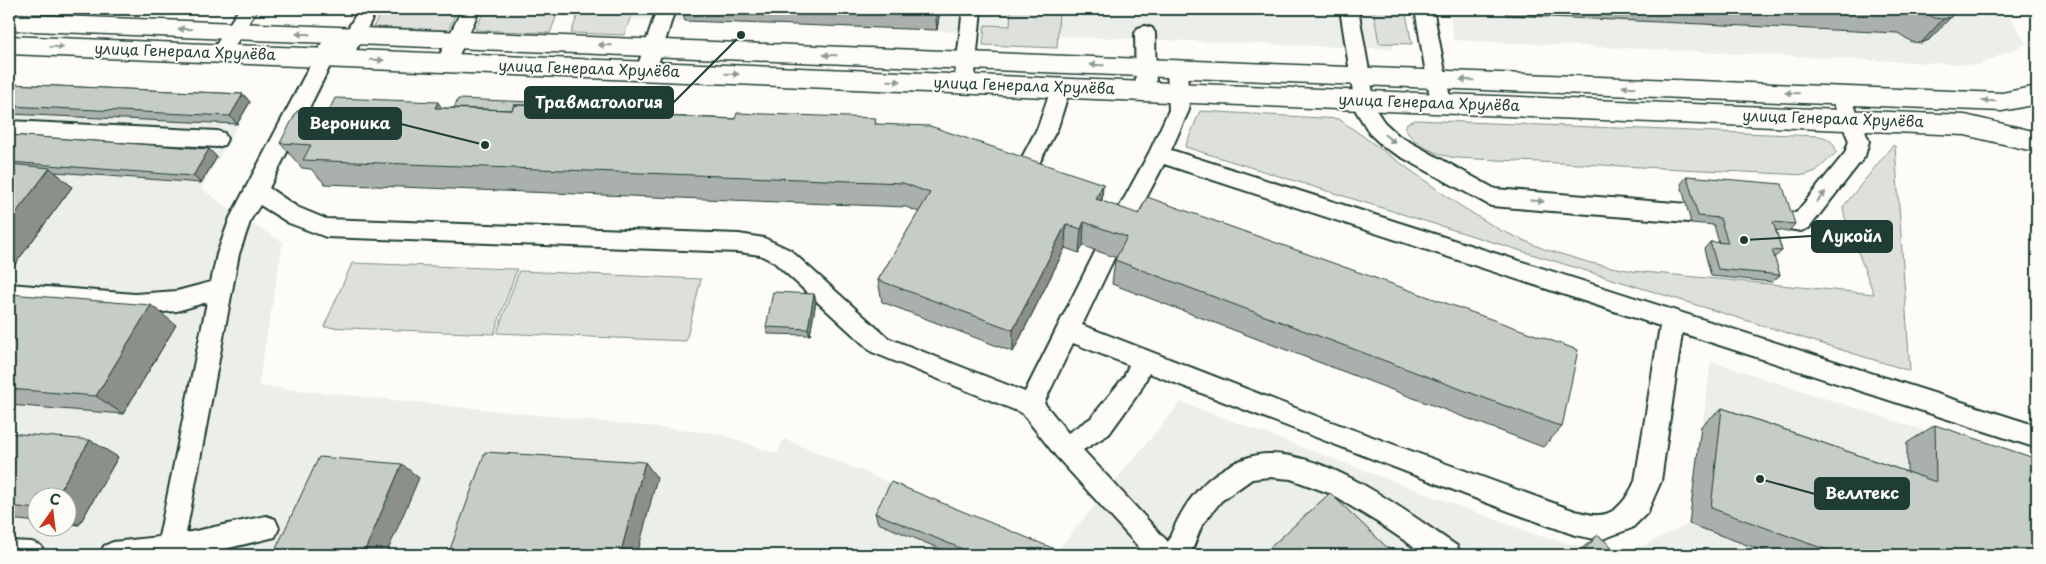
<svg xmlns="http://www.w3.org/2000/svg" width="2046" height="564" viewBox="0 0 2046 564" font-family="'Playpen Sans',sans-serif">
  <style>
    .built { fill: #eceee9; fill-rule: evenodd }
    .green { fill: #dde0db; stroke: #7e8e88 }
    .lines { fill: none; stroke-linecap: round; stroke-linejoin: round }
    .lane-casing { stroke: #1f3d34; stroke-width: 4 }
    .street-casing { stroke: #1f3d34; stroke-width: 3 }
    .lane { fill: #fdfcf7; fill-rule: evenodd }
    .street { fill: #fdfcf7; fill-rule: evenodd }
    .wall { fill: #aab0ab; stroke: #1f3d34 }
    .shaded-wall { fill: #8b908b; stroke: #1f3d34 }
    .building { fill: #c6cdc7; stroke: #1f3d34 }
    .oneway { fill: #8e9c96 }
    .labels { text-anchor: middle; stroke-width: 4; stroke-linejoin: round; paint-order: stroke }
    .street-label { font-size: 15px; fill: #1f3d34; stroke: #fdfcf7 }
    .leader { fill: none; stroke: #1f3d34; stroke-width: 2 }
    .callout-dot { fill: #1f3d34; stroke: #fdfcf7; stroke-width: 2 }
    .callout { fill: #1f3d34; stroke: #1f3d34; stroke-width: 2 }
    .callout-label { font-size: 16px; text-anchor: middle; font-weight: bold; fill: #fff }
  </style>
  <rect width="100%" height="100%" fill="#fdfcf7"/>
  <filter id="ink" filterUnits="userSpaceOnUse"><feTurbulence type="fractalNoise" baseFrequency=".02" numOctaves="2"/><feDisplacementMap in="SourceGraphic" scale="10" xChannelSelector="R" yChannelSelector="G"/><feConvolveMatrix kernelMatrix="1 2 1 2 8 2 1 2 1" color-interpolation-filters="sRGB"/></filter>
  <g filter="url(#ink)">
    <path class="built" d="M344,9h1042l7,40 -742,-29z
      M1449,9h557l20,35 -48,21 -524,-25z
      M9,90l243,11 -51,87 40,30 42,24 -25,144 462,48 57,20 7,-15 272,113 125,-150 358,134 77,19h-1607zM38,496h30v30h-30z
      M1711,361l322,105 4,89h-414l66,-31z"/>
    <path class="green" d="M383,9h75l-10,21 -75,-3z
      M485,9l74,1 -9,23 -75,-3z
      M580,9h54l-10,26 -53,-2z
      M1011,9h48l-2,39 -74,-3 2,-20 25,1z
      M1373,9h32l7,35 -33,-1z
      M1200,111l139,8 120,86 41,25 44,19 47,14 42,8 241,23 -30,-79 -1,-8 49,-61h3l15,225 -725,-224z
      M1415,120l404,16c10,2 16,6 17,17l-20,18 -11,4 -348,-17c-19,-2 -42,-13 -52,-29l2,-6z
      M352,263l160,6h5l-23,65 -170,-7z
      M519,271l182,8 -15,62 -189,-8z"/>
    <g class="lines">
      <g class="lane-casing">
        <path id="lane" d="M239,9h18l-30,50 -7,2 -7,-2 -3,-5z
          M359,9h18l-28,55 -7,2 -7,-2 -2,-4 -64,128 28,19 29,12 413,15 25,4 26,12 98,88 137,54 72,-144 8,-3 8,3 3,6 -34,71 239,93 254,93c7,1 16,5 24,4 18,0 30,-20 36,-34l25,-155 -496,-162 -39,74 -8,3 -8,-3 -3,-6 43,-79 20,-43 -2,-41 3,-5 7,-2 7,2 3,5 2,41 -18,40 866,276v22l-355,-115 -21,148 -14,32 -15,15 -32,12 -25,-5 -64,-23 -362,-139 -9,18 -31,43 -26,16 85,92c12,-31 28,-57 57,-74 12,-7 28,-14 43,-14 63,-1 138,58 189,92l4,9h-35l-49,-33 -48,-29 -38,-14 -22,-2 -17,2 -31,22 -19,24 -12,30h-44l-90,-99 -34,-43 -150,-61 -98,-90 -14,-7 -21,-3 -413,-15 -37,-14 -29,-18 -9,14 -12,35 -53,279 80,-17 9,3 4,9 -4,9 -76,18h-99l4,-9 9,-4 46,-5 48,-235 -30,9 -42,3 -126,-11v-19l126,10 42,-3 34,-9 6,-28 13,-36 96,-183 3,-5 7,-2 7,2 2,4zM1073,343l56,22 -5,12 -33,41 -23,15 -24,-30z
          M462,9h18l-27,59 -7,2 -7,-2 -3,-5z
          M657,9h18l-19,62 -3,5 -7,2 -7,-2 -3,-5z
          M963,9h18l-7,75 -3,5 -7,2 -7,-2 -3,-5z
          M1340,9h18l18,101 8,12 15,14 96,53 193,15 8,3 3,6 -3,6 -8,3 -197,-16 -106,-58 -15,-14 -14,-23z
          M1415,9h18l18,94 -3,5 -7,3 -7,-3 -3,-5z
          M1145,26l7,2 3,5 1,58 -3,5 -7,2 -7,-2 -3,-5 -1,-58 3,-5z
          M1060,81l7,2 3,5 -12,39 -22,42 -7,2 -7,-2 -3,-6 19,-36 15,-44z
          M1840,88l7,2 3,5 19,46 -4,15 -56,72 -8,3 -25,-4 -3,-6 3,-6 8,-3 12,1 49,-60 4,-12 -19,-46 3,-5z
          M9,121l208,10 7,2 3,6 -3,6 -7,2 -208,-10z
          M9,541l23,1 9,4 4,9h-36z"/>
      </g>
      <g class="street-casing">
        <path id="street" d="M9,14l1993,79 35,-7v18l-35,7 -1993,-81z
          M9,36l1956,79 72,17v20l-72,-17 -1956,-81z"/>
      </g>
      <use href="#lane" class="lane"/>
      <use href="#street" class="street"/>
    </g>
    <path class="wall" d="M681,9h259l-3,21 -252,-9z
      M1505,9h447l-23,31 -8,3 -9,-1 -14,-9 -392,-18z
      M9,84l234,10 7,8 -13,22 -228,-10z
      M532,102l2,3 125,11 218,8 226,60 -1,17 460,226 -19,20 -431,-163 3,-24 2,-2 -34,-12 -4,7 -14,-5 -52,104 -131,-50 -4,-22 41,-68 -13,-5 -581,-23 -14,-15 -9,-1 -22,-25 48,-30 114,-5h12z
      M9,135l200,14 8,8 -16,26 -146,-11 17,15 -59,80 -4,-1z
      M1687,176l108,48 -7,8 -12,-2 6,21 -8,7 6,17 -8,7 -61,-6 -7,-27 6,-7 9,1 -5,-18 -23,-2 -10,-39z
      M9,294l167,31 -53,89 -114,-9z
      M814,294l2,7 -6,34 -42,-1 -2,-7z
      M1722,408l185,64v-29l28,-18 102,130h-262l-86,-31 12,-98z
      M9,433l109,24 -39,68 -11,-1v-28h-30v26l-29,-3z
      M875,513l192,42h-112l-77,-32z
      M1598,535l23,20h-46l5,-5z"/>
    <path class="shaded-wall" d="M935,9h5l-3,21z
      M1951,17l-22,23 -8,3 22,-24z
      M243,94l7,8 -13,22 -7,-8z
      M438,102l15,23 -18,-17z
      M656,110l11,25 -13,-19z
      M209,149l8,8 -16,26 -8,-7z
      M50,168l22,19 -59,80 -4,-4v-41z
      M1103,184l-2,25 -5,-10z
      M1084,222l-1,24 -4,7 2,-24z
      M1066,224l-1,24 -52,104v-22z
      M814,294l2,7 -6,34 -2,-6z
      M151,305l25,20 -53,89 -27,-18z
      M90,440l28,17 -39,68 -11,-5v-24h-12z
      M645,462l12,16 -20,77h-17z
      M402,464l17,14 -33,77h-23z"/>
    <path class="building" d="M1902,9h50l1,1 -2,7 -8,2 -9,-1 -14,-8z
      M9,84l234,10 -13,22 -221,-10z
      M335,98l103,4 -3,6 77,2 2,-5 142,5 -2,6 81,3 2,-6 139,5 -1,6 55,2 173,58 -7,15 43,15 8,-17 431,153 -16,77 -447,-167 12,-23 -43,-15 -3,7 -15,-5 -53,106 -135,-50 52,-87 -27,-10 -600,-23 8,-15 -31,-2 17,-32 31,2z
      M458,99l74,3 -1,3h-17l-2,5 -58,-2z
      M9,135l200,14 -16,27 -184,-14z
      M9,164l41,4 -41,54z
      M1687,176l95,8 13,40 -22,-2 9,29 -10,-1 8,25 -62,-6 -8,-27 18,1 -8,-25 -22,-2z
      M773,292l41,2 -6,35 -42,-2z
      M9,294l142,11 -55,91 -87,-7z
      M1722,408l214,74 -1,-57 102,34v96h-196l-130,-47z
      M9,433l81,7 -34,56h-18v13l-29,-3z
      M485,452l160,10 -25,93h-172z
      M319,457l83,7 -39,91h-90z
      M891,482l176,72v1h-90l-102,-42z
      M1330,493l65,62h-129l-2,-2z
      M1598,535l23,20h-42z"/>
    <defs><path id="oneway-solid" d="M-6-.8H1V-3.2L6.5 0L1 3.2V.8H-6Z" transform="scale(1.25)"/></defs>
    <g class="oneway">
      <use href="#oneway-solid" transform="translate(185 29) rotate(-178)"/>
      <use href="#oneway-solid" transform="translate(303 34) rotate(-178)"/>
      <use href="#oneway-solid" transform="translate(605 45) rotate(-178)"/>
      <use href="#oneway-solid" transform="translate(57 47) rotate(2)"/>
      <use href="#oneway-solid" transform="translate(830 55) rotate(-178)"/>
      <use href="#oneway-solid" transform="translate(377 60) rotate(2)"/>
      <use href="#oneway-solid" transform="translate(1097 65) rotate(-178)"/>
      <use href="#oneway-solid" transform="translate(732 74) rotate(2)"/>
      <use href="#oneway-solid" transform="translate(1467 80) rotate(-178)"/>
      <use href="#oneway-solid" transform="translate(894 81) rotate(2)"/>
      <use href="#oneway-solid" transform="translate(1629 87) rotate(-178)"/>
      <use href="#oneway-solid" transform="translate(1792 93) rotate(-178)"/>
      <use href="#oneway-solid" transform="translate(1989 101) rotate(-178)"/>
      <use href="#oneway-solid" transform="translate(1390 139) rotate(38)"/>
      <use href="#oneway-solid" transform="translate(1821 197) rotate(-50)"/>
      <use href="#oneway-solid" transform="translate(1537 201) rotate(5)"/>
    </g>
  </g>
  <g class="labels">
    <g class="street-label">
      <text transform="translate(185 52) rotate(2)" y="5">улица Генерала Хрулёва</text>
      <text transform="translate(589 69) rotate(2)" y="5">улица Генерала Хрулёва</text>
      <text transform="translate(1024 86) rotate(2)" y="5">улица Генерала Хрулёва</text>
      <text transform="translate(1429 103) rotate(2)" y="5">улица Генерала Хрулёва</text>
      <text transform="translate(1833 119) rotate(2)" y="5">улица Генерала Хрулёва</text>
    </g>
  </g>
  <path class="leader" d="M741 35L673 103M485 145L401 124M1744 240L1812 236M1760 479L1815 494"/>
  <g class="callout-dot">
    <circle cx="741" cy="35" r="5"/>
    <circle cx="485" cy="145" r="5"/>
    <circle cx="1744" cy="240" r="5"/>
    <circle cx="1760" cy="479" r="5"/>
  </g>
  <g class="callout">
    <rect x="525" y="87" width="148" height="31" rx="5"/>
    <rect x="299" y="108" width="102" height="31" rx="5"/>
    <rect x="1812" y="221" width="80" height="31" rx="5"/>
    <rect x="1815" y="478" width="94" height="31" rx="5"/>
  </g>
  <g class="callout-label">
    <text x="599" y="108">Травматология</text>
    <text x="350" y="129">Вероника</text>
    <text x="1852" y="242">Лукойл</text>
    <text x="1862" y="499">Веллтекс</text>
  </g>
  <rect width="2046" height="564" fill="none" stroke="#fdfcf7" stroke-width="30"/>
  <rect x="15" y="15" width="2016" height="534" fill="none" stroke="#1f3d34" stroke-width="2" filter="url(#ink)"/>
  <g transform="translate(52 512) rotate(14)"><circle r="24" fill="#fdfcf7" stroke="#a4b0a9"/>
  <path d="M0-4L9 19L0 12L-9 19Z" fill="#c8321e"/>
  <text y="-8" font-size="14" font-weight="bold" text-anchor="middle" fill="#1f3d34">С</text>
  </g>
</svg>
